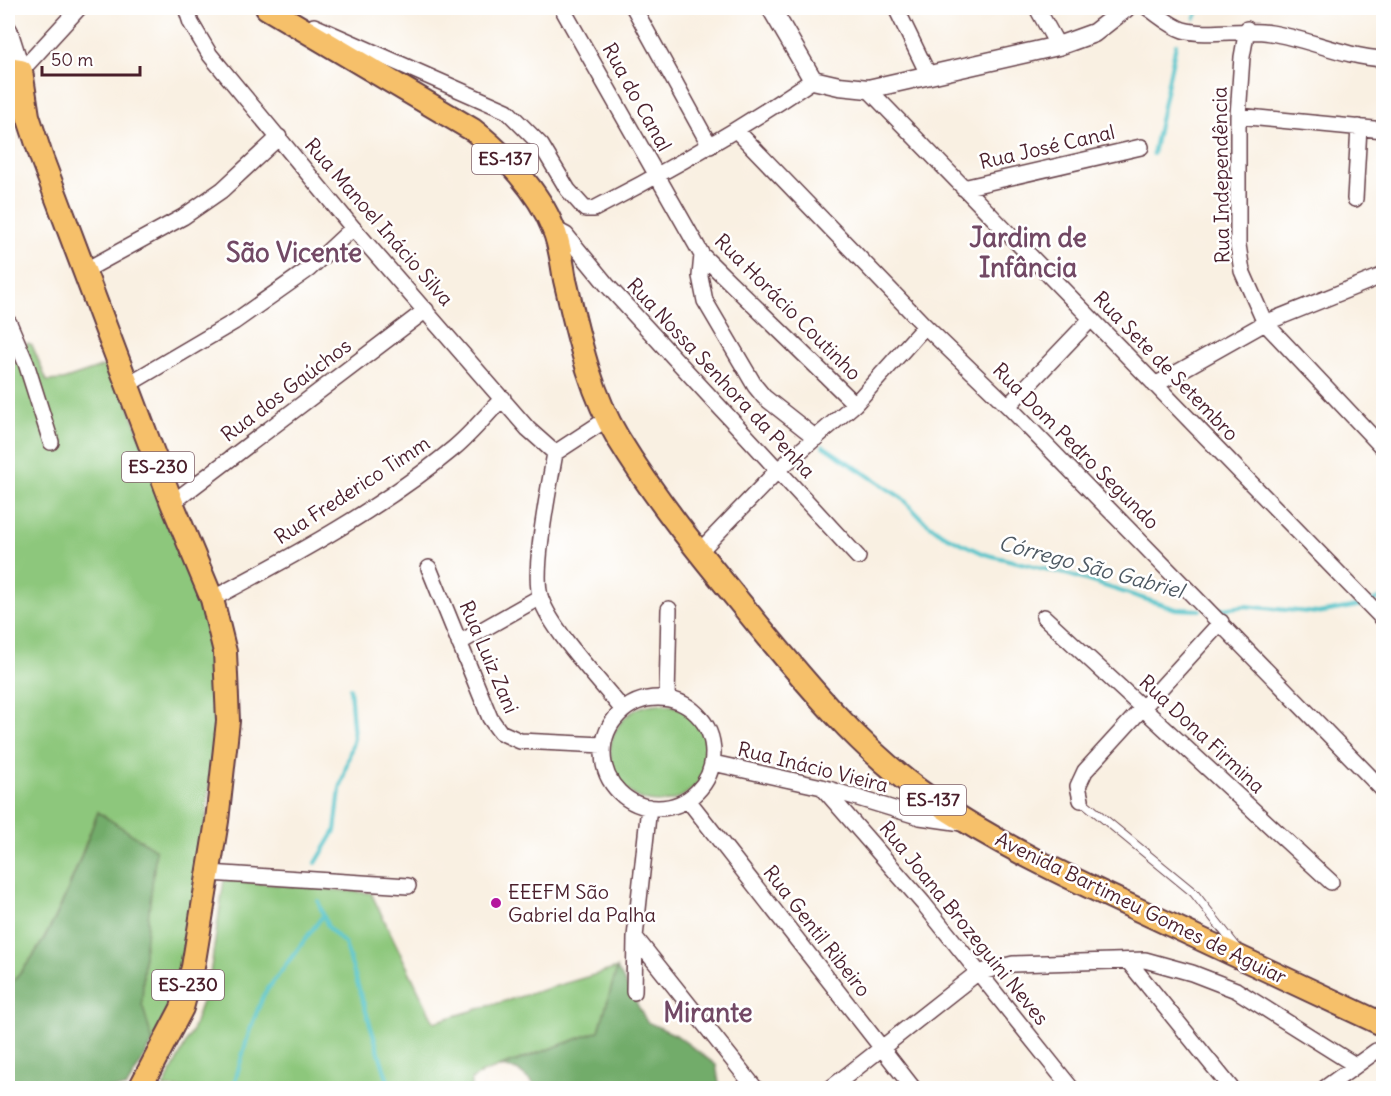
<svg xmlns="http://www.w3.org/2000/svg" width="1391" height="1096" viewBox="0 0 1391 1096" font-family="Delius,sans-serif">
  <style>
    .green { fill: #8dc77b; stroke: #6c7353; stroke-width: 1.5 }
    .forest { fill: #72ac6b; stroke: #5e664b; stroke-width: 1.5 }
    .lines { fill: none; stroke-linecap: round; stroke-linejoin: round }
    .stream { stroke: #56c4ca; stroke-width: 4 }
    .service-casing { stroke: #643e46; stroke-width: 10 }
    .minor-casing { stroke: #643e46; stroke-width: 18 }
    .tertiary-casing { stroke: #643e46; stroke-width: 21 }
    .primary-casing { stroke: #643e46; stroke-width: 26 }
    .service { stroke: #fff; stroke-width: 8 }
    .minor { stroke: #fff; stroke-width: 15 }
    .tertiary { stroke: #fff; stroke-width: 18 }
    .primary { stroke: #f6c06b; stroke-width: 22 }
    .poi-dot { fill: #b5179e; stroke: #fff; stroke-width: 2 }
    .labels { text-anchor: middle; stroke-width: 5; stroke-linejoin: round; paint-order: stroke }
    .shield { fill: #fff; stroke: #80626b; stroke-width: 1.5 }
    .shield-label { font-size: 18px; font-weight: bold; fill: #4a1f2b }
    .street-label { font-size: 20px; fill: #4a1f2b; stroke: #fff }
    .poi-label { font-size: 20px; fill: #4a1f2b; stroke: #fff; text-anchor: start }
    .water-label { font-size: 21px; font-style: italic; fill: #4e5963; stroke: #fff }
    .district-label { font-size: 26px; font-weight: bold; fill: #724965; stroke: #fff }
  </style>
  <rect width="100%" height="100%" fill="#fff"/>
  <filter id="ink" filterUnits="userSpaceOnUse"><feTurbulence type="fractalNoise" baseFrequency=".0167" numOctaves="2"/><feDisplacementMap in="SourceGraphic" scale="12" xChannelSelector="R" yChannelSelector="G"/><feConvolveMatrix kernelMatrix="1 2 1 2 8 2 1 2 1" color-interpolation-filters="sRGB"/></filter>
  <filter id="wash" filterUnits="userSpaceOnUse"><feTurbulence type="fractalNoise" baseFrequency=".008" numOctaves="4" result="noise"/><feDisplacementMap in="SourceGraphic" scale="24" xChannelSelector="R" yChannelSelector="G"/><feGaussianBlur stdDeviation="1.35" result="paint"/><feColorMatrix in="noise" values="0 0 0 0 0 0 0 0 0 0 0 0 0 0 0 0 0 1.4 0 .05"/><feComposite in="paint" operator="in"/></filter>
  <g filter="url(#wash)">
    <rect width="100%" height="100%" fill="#f9f0e2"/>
    <path class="green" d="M28,343l4,2 15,36 16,-1 50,-17 95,257 11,72 -15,146 -15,91 -14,64 -22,50 -11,-39 2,-50 -46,-142c-26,64 -42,125 -90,175v-607l12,-30z
      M610 753a49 49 0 1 1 98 0a49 49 0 1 1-98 0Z
      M224,880l147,13 63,129 183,-54 -18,63 -117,42 -11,7v8h-308l29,-57 17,-50z"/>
    <path class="forest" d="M98,812l58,38 -12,104 -2,50 11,39 -27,45h-118v-101c48,-50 65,-111 90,-175z
      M617,968l30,54 29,13 40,30 4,23h-181l-22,-18 -17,-3 99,-36z"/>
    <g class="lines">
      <path class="stream" d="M1195,18l4,-10
        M1153,154l23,-110
        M823,446l79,52 20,21 20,15 42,20 86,21 106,34 24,1
        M1370,602l14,-5
        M1213,610l32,-4 73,7 45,-8
        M316,863l19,-32 5,-42 14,-51 -4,-50
        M318,901l10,26 17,17 45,144
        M233,1088l17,-59 14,-35 58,-77"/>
    </g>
  </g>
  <g filter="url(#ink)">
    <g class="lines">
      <g class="service-casing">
        <path id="service" d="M1081,800l113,93 44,56"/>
      </g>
      <g class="minor-casing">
        <path id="minor" d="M186,8l5,15 19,32 143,173 175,201 27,24
          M562,8l140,247 153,149
          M634,8l76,138
          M896,8l32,66
          M1037,8l21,38
          M1148,8c12,8 21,17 35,22 26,7 60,-2 88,3 38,6 73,24 113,26
          M314,26l193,85 34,34 27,45 17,19h9c76,-39 148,-81 219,-129
          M1247,29l-5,28 -4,59v129l4,26 23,52 119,126
          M21,71l58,-63
          M868,89l516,531
          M1238,116l146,14
          M737,131l188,195 83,80 376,385
          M963,188l178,-41
          M1355,199l4,-72
          M553,228l13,7 41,50 251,272
          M702,255l-2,21 5,25 50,85 9,11 52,41
          M84,271l99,-54 39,-27 57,-53
          M9,323l17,40 25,79
          M127,385l107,-63 75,-53 44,-41
          M1155,385l110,-62 119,-48
          M1008,406l83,-87
          M607,419l-52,34c-5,30 -24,121 -14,146 11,32 59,82 82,111
          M172,503l254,-193
          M699,552l79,-82 77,-66 70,-78
          M429,568l61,150 10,14 20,9 83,4
          M212,599c83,-44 170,-91 242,-151 18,-15 33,-34 49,-50
          M1044,617l287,265
          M459,643l81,-46
          M603 753a55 55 0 1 1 110 0a55 55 0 1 1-110 0Z
          M667,698l2,-89
          M713,763l109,24 98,30 42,6
          M822,787l101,116 148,185
          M688,800l225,288
          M1081,800l-3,-14 7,-15 136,-149
          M209,873l199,13
          M635,937l120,151
          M1128,961l103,127
          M634,992l1,-55 14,-130
          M831,1088l146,-115 36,-9 132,-4 47,13 44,17 119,75
          M1325,1088l51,-37"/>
      </g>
      <g class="tertiary-casing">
        <path id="tertiary" d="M771,8l42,72 26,6 29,3 190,-43 36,-13 32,-25
          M8,30l13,41"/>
      </g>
      <g class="primary-casing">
        <path id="primary" d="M267,8l206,122c30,23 66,62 80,98 7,15 9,35 12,52 13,54 24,110 53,158 37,61 83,117 128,172 55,67 111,137 182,187 67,46 140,80 213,114 81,38 162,76 243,114
          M8,69l13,2 7,45 14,43 130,344 40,96 13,53 3,69 -11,100 -24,146 -11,41 -42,80"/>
      </g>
      <use href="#service" class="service"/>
      <use href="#minor" class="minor"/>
      <use href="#tertiary" class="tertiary"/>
      <use href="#primary" class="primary"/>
    </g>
  </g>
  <circle class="poi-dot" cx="496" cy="903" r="6"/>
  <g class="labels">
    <g class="shield">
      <rect x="472" y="144" width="66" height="30" rx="4.5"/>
      <rect x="122" y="452" width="72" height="30" rx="4.5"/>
      <rect x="900" y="785" width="66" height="30" rx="4.5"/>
      <rect x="152" y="970" width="72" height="30" rx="4.5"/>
    </g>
    <g class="shield-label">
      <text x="505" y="165">ES-137</text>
      <text x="158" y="473">ES-230</text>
      <text x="933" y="806">ES-137</text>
      <text x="188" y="991">ES-230</text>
    </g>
    <g class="street-label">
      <text transform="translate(637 97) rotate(61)" y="7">Rua do Canal</text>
      <text transform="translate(1047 147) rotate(-13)" y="7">Rua José Canal</text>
      <text transform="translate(1221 175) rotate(-91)" y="7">Rua Independência</text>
      <text transform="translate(379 222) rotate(49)" y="7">Rua Manoel Inácio Silva</text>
      <text transform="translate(788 307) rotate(45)" y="7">Rua Horácio Coutinho</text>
      <text transform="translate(1166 366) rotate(46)" y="7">Rua Sete de Setembro</text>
      <text transform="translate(721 378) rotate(47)" y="7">Rua Nossa Senhora da Penha</text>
      <text transform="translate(286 390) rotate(-37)" y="7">Rua dos Gaúchos</text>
      <text transform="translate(1076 446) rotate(45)" y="7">Rua Dom Pedro Segundo</text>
      <text transform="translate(352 490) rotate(-33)" y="7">Rua Frederico Timm</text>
      <text transform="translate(489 657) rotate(67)" y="7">Rua Luiz Zani</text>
      <text transform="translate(1202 734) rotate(43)" y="7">Rua Dona Firmina</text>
      <text transform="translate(813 767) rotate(14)" y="7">Rua Inácio Vieira</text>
      <text transform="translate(1141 908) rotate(26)" y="7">Avenida Bartimeu Gomes de Aguiar</text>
      <text transform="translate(964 923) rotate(51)" y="7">Rua Joana Brozeguini Neves</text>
      <text transform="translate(817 931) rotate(52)" y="7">Rua Gentil Ribeiro</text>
    </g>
    <g class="poi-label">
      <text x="508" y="899">EEEFM São<tspan x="508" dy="23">Gabriel da Palha</tspan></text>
    </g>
    <g class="water-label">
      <text transform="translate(1091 567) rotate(15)" y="7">Córrego São Gabriel</text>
    </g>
    <g class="district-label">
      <text x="1028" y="247">Jardim de<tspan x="1028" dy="30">Infância</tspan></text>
      <text x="294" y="262">São Vicente</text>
      <text x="708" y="1022">Mirante</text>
    </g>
  </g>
  <rect width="1391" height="1096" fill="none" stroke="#fff" stroke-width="30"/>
  <path d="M42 66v9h98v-9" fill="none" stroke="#4a1f2b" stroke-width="3"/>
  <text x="51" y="66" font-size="18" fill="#4a1f2b" stroke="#ffffff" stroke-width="4.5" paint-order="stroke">50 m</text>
</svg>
